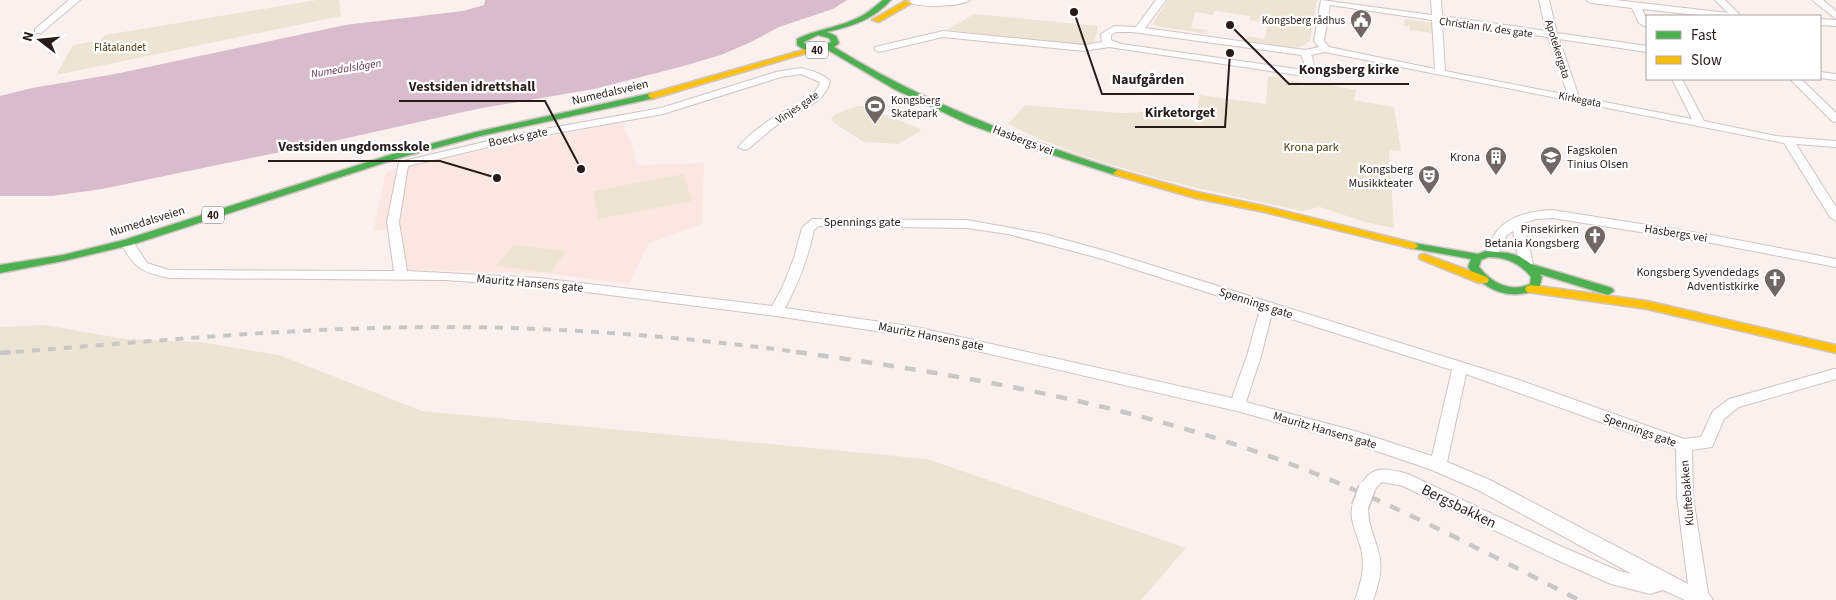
<svg xmlns="http://www.w3.org/2000/svg" width="1836" height="600" viewBox="0 0 1836 600" font-family="'Source Sans 3',sans-serif">
  <style>
    .built { fill: #fbe7e2 }
    .green { fill: #eee4d4 }
    .water { fill: #d8bccb }
    .lines { fill: none; stroke-linecap: round; stroke-linejoin: round }
    .street-casing { stroke: #d0c4c2; stroke-width: 2 }
    .fast-casing { stroke: #d0c4c2; stroke-width: 3 }
    .slow-casing { stroke: #d0c4c2; stroke-width: 3 }
    .street { fill: #fefdfd; fill-rule: evenodd }
    .fast { fill: #4caf50; fill-rule: evenodd }
    .slow { fill: #ffc107; fill-rule: evenodd }
    .rail-far1 { stroke: #cac7c7; stroke-width: 4; stroke-dasharray: 8 8; stroke-linecap: butt }
    .rail { stroke: #cac7c7; stroke-width: 4.5; stroke-dasharray: 11 11; stroke-linecap: butt }
    .street-bridge-casing { stroke: #d0c4c2; stroke-width: 19; stroke-linecap: butt }
    .street-bridge { stroke: #fefdfd; stroke-width: 16 }
    .labels { text-anchor: middle; stroke-width: 4.5; stroke-linejoin: round; paint-order: stroke }
    .far-poi-label { font-size: 11px; fill: #291b17; stroke: #fff; text-anchor: end }
    .far-street-label { font-size: 11px; fill: #291b17; stroke: #fff }
    .far-park-label { font-size: 11px; fill: #4a3a0b; stroke: #fff }
    .shield { fill: #fff; stroke: #695f5d; stroke-width: 1 }
    .shield-label { font-size: 11px; font-weight: bold; fill: #291b17 }
    .far-water-label { font-size: 11px; font-style: italic; fill: #613151; stroke: #fff }
    .street-label { font-size: 12px; fill: #291b17; stroke: #fff }
    .park-label { font-size: 12px; fill: #4a3a0b; stroke: #fff }
    .poi-label { font-size: 12px; fill: #291b17; stroke: #fff; text-anchor: end }
    .near-street-label { font-size: 15px; fill: #291b17; stroke: #fff }
    .leader { fill: none; stroke: #291b17; stroke-width: 2 }
    .callout-dot { fill: #291b17; stroke: #fff; stroke-width: 2 }
    .callout-label { font-size: 14px; text-anchor: middle; font-weight: bold; fill: #291b17; stroke: #fff; stroke-width: 4.5; stroke-linejoin: round; paint-order: stroke }
  </style>
  <rect width="100%" height="100%" fill="#faf1ef"/>
  <path class="built" d="M624,122l1,10 6,9 6,24 67,-2 -2,61 -53,19 -20,41 -85,-11 -152,-3 1,-15 -4,-26 -16,2 13,-59 27,-8z"/>
  <path class="green" d="M317,0h22l2,16 -285,59 17,-30 28,-5 4,-5z
    M1168,0h149l-7,41 -8,5 -7,2 -49,-8v-4l19,3 3,-16 -18,-3v-4l-35,-5 -2,4 -18,-3 -4,16 17,2 -1,4 -51,-8 -3,-3z
    M974,14l124,12 -5,21 -146,-17z
    M1405,19l27,4v10l-22,-3v-4h-6z
    M1268,76l16,2v2l31,4 1,-2 40,8 -2,10 40,7 7,44 -12,-1 5,78 -29,-6 -45,-15 -18,4c-100,-22 -202,-41 -294,-87l17,-19 95,8 23,-1 52,7 5,-24 66,9z
    M856,106h7l56,22 2,3 -23,13 -34,-2 -30,-19 -3,-4 3,-4z
    M684,174l8,27 -94,18 -5,-28z
    M513,245l53,6 -15,22 -55,-7z
    M45,325l80,14 75,3 79,13 143,56 505,48 259,89 -45,52h-1141v-273z"/>
  <path class="water" d="M485,0h362l-14,9 -54,18 -28,15 -30,13 -41,12 -86,22 -117,20 -134,30 -241,50 -50,7h-52v-100l32,-8 83,-14 230,-49 118,-14 21,-6z"/>
  <g class="lines">
    <g class="street-casing">
      <path id="street" d="M69,0h11l-39,33h-6v-4z
        M911,0h59c-9,7 -52,8 -61,2z
        M1156,0h10l-21,28 160,22 14,-3 -5,-6 7,-41 111,15 -1,-15h10l1,16 104,15 -7,-31h10l8,33 90,13v6l-88,-13 20,58 113,22 -20,-40h10l22,42 72,15 60,5v6l-40,-3 40,63v14l-6,-4 -46,-74 -459,-91 -14,3c3,6 4,11 0,17l-14,3 -188,-28 -25,4 -141,-14 -64,15 -5,-3 1,-2 68,-16 141,14 18,-3 -1,-8 13,-8 22,1zM1330,5l102,15 3,49 -106,-22 -5,-6zM1442,22l106,15 20,58 -123,-24zM1116,32h16l169,23 3,7 -2,6 -5,1 -176,-25 -10,-4v-5z
        M1586,0h29l113,13 -13,-13h10l16,16h-35l-64,-7 5,11v5l-3,1 -5,-3 -7,-15 -41,-5z
        M1812,0h11l13,11v8z
        M1820,19l16,1v6l-16,-1z
        M801,68c11,3 21,5 29,13 -5,23 -31,29 -49,41 -11,8 -22,18 -33,27l-4,1 -6,-3c9,-11 24,-22 36,-30 15,-9 41,-17 46,-35l-19,-8 -20,3 -118,37 -145,26 -110,26 -9,56 8,49 132,7 233,28 10,-18 12,-30 8,-30 10,-9 155,1 77,14 65,18 410,128 165,59 17,-2 12,-26 16,-12 105,-30h2v10l-97,28 -15,12 -12,28 -20,3 1,47 15,96 5,7h-28l-22,-10 -13,4 -39,-10 -63,-28 -145,-70 -21,-4c-8,6 -9,15 -21,11l-2,-5c12,-24 27,-20 49,-14l152,72 59,25 13,3 -154,-84 -46,-20 -79,-27 -116,-32 -321,-74 -140,-21 -237,-30 -95,-6 -275,-2c-28,-6 -35,-10 -48,-35l6,-4 5,1 15,23 22,7 225,1 -7,-49 12,-60 119,-28 143,-26 115,-36zM819,226l148,2 41,6 91,24 161,51 -13,47 -15,42 -316,-71 -131,-19c14,-26 23,-50 29,-78zM1272,313l180,57 -20,86 -77,-25 -109,-29 15,-46zM1466,374l210,75 1,48 11,87 -198,-104 -43,-18z
        M1820,72l16,2v6l-16,-2z
        M1790,79h11l35,34v9l-4,-1z
        M1552,210l165,26 119,23v8l-119,-23 -165,-26 -16,1 -12,4 9,41 -2,3h-10l-2,-3 -6,-33 -6,4 -10,21h-10l-2,-3c4,-7 7,-16 12,-22 13,-16 36,-20 55,-21z
        M1360,500l6,2c3,6 2,12 3,19 10,36 18,40 4,79h-18c5,-15 10,-30 7,-46 -2,-17 -16,-35 -8,-52z"/>
    </g>
    <g class="fast-casing">
      <path id="fast" d="M883,0h8c-18,20 -39,26 -64,32l9,4 3,7 -5,4c90,56 187,92 287,124l2,2 -2,2h-6l-74,-24 -75,-28 -72,-34 -66,-39 -14,3 -11,-4 -6,-4v-6c18,-9 38,-11 56,-19 12,-4 20,-12 30,-20zM818,35l11,3 2,4 -13,6 -13,-4 -1,-2z
        M652,93l3,1v4l-175,38 -81,22 -268,87 -68,16 -63,12v-8l63,-10 61,-15 269,-86 83,-22z
        M1414,243l64,11 8,-3 22,2 11,3 12,8 81,24 2,3 -6,4 -68,-21 2,3 -3,12c-28,12 -54,3 -71,-22l3,-8 -61,-11 -1,-2 1,-2zM1488,257c18,0 32,6 43,20l-1,7c-20,9 -38,-1 -51,-17l2,-7z"/>
    </g>
    <g class="slow-casing">
      <path id="slow" d="M905,1l7,2 -33,19 -7,-2z
        M810,48l7,2 -162,48 -3,1 -4,-3 1,-2z
        M1118,170l79,22 67,14 150,37 5,3 -5,3 -150,-37 -69,-14 -80,-23 -2,-2z
        M1424,254l63,23 2,3 -2,3h-8l-59,-24 -1,-2 1,-2z
        M1531,285l116,16 189,44v8l-189,-44 -120,-17 -2,-3 2,-3z"/>
    </g>
    <use href="#street" class="street"/>
    <use href="#fast" class="fast"/>
    <use href="#slow" class="slow"/>
    <path class="rail-far1" d="M0,353c147,-11 294,-26 442,-26 122,0 243,10 364,26"/>
    <path class="rail" d="M796,352c170,23 345,54 505,116 96,37 187,86 278,132
      M0,353l12,-1"/>
    <g class="street-bridge-casing">
      <path id="street-bridge" d="M1360,507l7,-19"/>
    </g>
    <use href="#street-bridge" class="street-bridge"/>
  </g>
  <defs>
    <g id="civic-pin" transform="scale(1.125)"><path d="M0 17L-7.5 6A9.5 9.5 0 1 1 7.5 6Z" fill="#726663" stroke="#fff"/><path d="M-.6-6.5H3V-4.5H.6V-3L4-1V1h2V6H-6V1h2V-1L-.6-3ZM-1.2 2.5V6h2.4V2.5Z" fill="#fff"/></g>
    <g id="stadium-pin" transform="scale(1.125)"><path d="M0 17L-7.5 6A9.5 9.5 0 1 1 7.5 6Z" fill="#726663" stroke="#fff"/><path d="M0-5a6.5 5 0 1 0 0 10a6.5 5 0 1 0 0-10ZM-3.5-1.8h7v3.6h-7Z" fill="#fff"/></g>
    <g id="building-pin" transform="scale(1.125)"><path d="M0 17L-7.5 6A9.5 9.5 0 1 1 7.5 6Z" fill="#726663" stroke="#fff"/><path d="M-4-6H4V6H1V3H-1V6H-4ZM-2.5-4.3h1.7v1.8h-1.7ZM.8-4.3h1.7v1.8H.8ZM-2.5-1h1.7V.8h-1.7ZM.8-1h1.7V.8H.8Z" fill="#fff"/></g>
    <g id="university-pin" transform="scale(1.125)"><path d="M0 17L-7.5 6A9.5 9.5 0 1 1 7.5 6Z" fill="#726663" stroke="#fff"/><path d="M0-5L7-2L0 1L-7-2ZM-4 1L0 2.5L4 1V4Q0 6-4 4Z" fill="#fff"/></g>
    <g id="theatre-pin" transform="scale(1.125)"><path d="M0 17L-7.5 6A9.5 9.5 0 1 1 7.5 6Z" fill="#726663" stroke="#fff"/><path d="M-5-5.5Q0-4 5-5.5V0Q5 5 0 6Q-5 5-5 0ZM-3.3-2.5H-1v1.5H-3.3ZM1-2.5H3.3v1.5H1ZM-2.8 1Q0 5.5 2.8 1Z" fill="#fff"/></g>
    <g id="church-pin" transform="scale(1.125)"><path d="M0 17L-7.5 6A9.5 9.5 0 1 1 7.5 6Z" fill="#726663" stroke="#fff"/><path d="M-1.2-6h2.4v3.5h3.3v2.4h-3.3V6h-2.4V-.1h-3.3v-2.4h3.3Z" fill="#fff"/></g>
  </defs>
  <g fill-rule="evenodd">
    <use href="#civic-pin" x="1361" y="20"/>
    <use href="#stadium-pin" x="875" y="106"/>
    <use href="#building-pin" x="1496" y="157"/>
    <use href="#university-pin" x="1551" y="157"/>
    <use href="#theatre-pin" x="1429" y="176"/>
    <use href="#church-pin" x="1595" y="236"/>
    <use href="#church-pin" x="1775" y="279"/>
  </g>
  <g class="labels">
    <g class="far-poi-label">
      <text x="1345" y="24">Kongsberg rådhus</text>
      <text x="891" y="104" text-anchor="start">Kongsberg<tspan x="891" dy="13">Skatepark</tspan></text>
    </g>
    <g class="far-street-label">
      <text transform="translate(1486 27) rotate(8)" y="4">Christian IV. des gate</text>
      <text transform="translate(1558 49) rotate(73)" y="4">Apotekergata</text>
      <text transform="translate(1580 99) rotate(11)" y="4">Kirkegata</text>
      <text transform="translate(797 107) rotate(-34)" y="4">Vinjes gate</text>
    </g>
    <g class="far-park-label">
      <text x="120" y="51">Flåtalandet</text>
    </g>
    <g class="shield">
      <rect x="806" y="41.5" width="22" height="17" rx="4"/>
      <rect x="202" y="206.5" width="22" height="17" rx="4"/>
    </g>
    <g class="shield-label">
      <text x="817" y="54">40</text>
      <text x="213" y="219">40</text>
    </g>
    <g class="far-water-label">
      <text transform="translate(346 68) rotate(-9)" y="4">Numedalslågen</text>
    </g>
    <g class="street-label">
      <text transform="translate(610 92) rotate(-13)" y="4">Numedalsveien</text>
      <text transform="translate(518 137) rotate(-11)" y="4">Boecks gate</text>
      <text transform="translate(1023 140) rotate(21)" y="4">Hasbergs vei</text>
      <text transform="translate(147 221) rotate(-17)" y="4">Numedalsveien</text>
      <text x="862" y="226">Spennings gate</text>
      <text transform="translate(1676 233) rotate(9)" y="4">Hasbergs vei</text>
      <text transform="translate(530 283) rotate(5)" y="4">Mauritz Hansens gate</text>
      <text transform="translate(1256 303) rotate(18)" y="4">Spennings gate</text>
      <text transform="translate(931 336) rotate(11)" y="4">Mauritz Hansens gate</text>
      <text transform="translate(1325 430) rotate(16)" y="4">Mauritz Hansens gate</text>
      <text transform="translate(1640 430) rotate(20)" y="4">Spennings gate</text>
      <text transform="translate(1687 493) rotate(-95)" y="4">Kluftebakken</text>
    </g>
    <g class="park-label">
      <text x="1311" y="151">Krona park</text>
    </g>
    <g class="poi-label">
      <text x="1567" y="154" text-anchor="start">Fagskolen<tspan x="1567" dy="14">Tinius Olsen</tspan></text>
      <text x="1480" y="161">Krona</text>
      <text x="1413" y="173">Kongsberg<tspan x="1413" dy="14">Musikkteater</tspan></text>
      <text x="1579" y="233">Pinsekirken<tspan x="1579" dy="14">Betania Kongsberg</tspan></text>
      <text x="1759" y="276">Kongsberg Syvendedags<tspan x="1759" dy="14">Adventistkirke</tspan></text>
    </g>
    <g class="near-street-label">
      <text transform="translate(1459 506) rotate(26)" y="5">Bergsbakken</text>
    </g>
  </g>
  <path class="leader" d="M1230 25L1289 84H1409M1074 12L1102 94H1194M581 169L545 101H399M1230 53L1225 127H1135M497 178L440 161H268"/>
  <g class="callout-dot">
    <circle cx="1230" cy="25" r="5"/>
    <circle cx="1074" cy="12" r="5"/>
    <circle cx="581" cy="169" r="5"/>
    <circle cx="1230" cy="53" r="5"/>
    <circle cx="497" cy="178" r="5"/>
  </g>
  <g class="callout-label">
    <text x="1349" y="74">Kongsberg kirke</text>
    <text x="1148" y="84">Naufgården</text>
    <text x="472" y="91">Vestsiden idrettshall</text>
    <text x="1180" y="117">Kirketorget</text>
    <text x="354" y="151">Vestsiden ungdomsskole</text>
  </g>
  <rect x="1646" y="15" width="175" height="65" fill="#ffffff" stroke="#a9a4a2"/>
  <rect x="1656" y="31" width="25" height="8" fill="#4caf50" stroke="#a9a4a2"/>
  <text x="1691" y="40" font-size="15" fill="#291b17">Fast</text>
  <rect x="1656" y="56" width="25" height="8" fill="#ffc107" stroke="#a9a4a2"/>
  <text x="1691" y="65" font-size="15" fill="#291b17">Slow</text>
  <g transform="translate(40 40) rotate(286)" stroke="#ffffff" stroke-width="4" paint-order="stroke">
  <path d="M0-4L9 19L0 12L-9 19Z" fill="#291b17"/>
  <text y="-8" font-size="14" font-weight="bold" text-anchor="middle" fill="#291b17">N</text>
  </g>
</svg>
